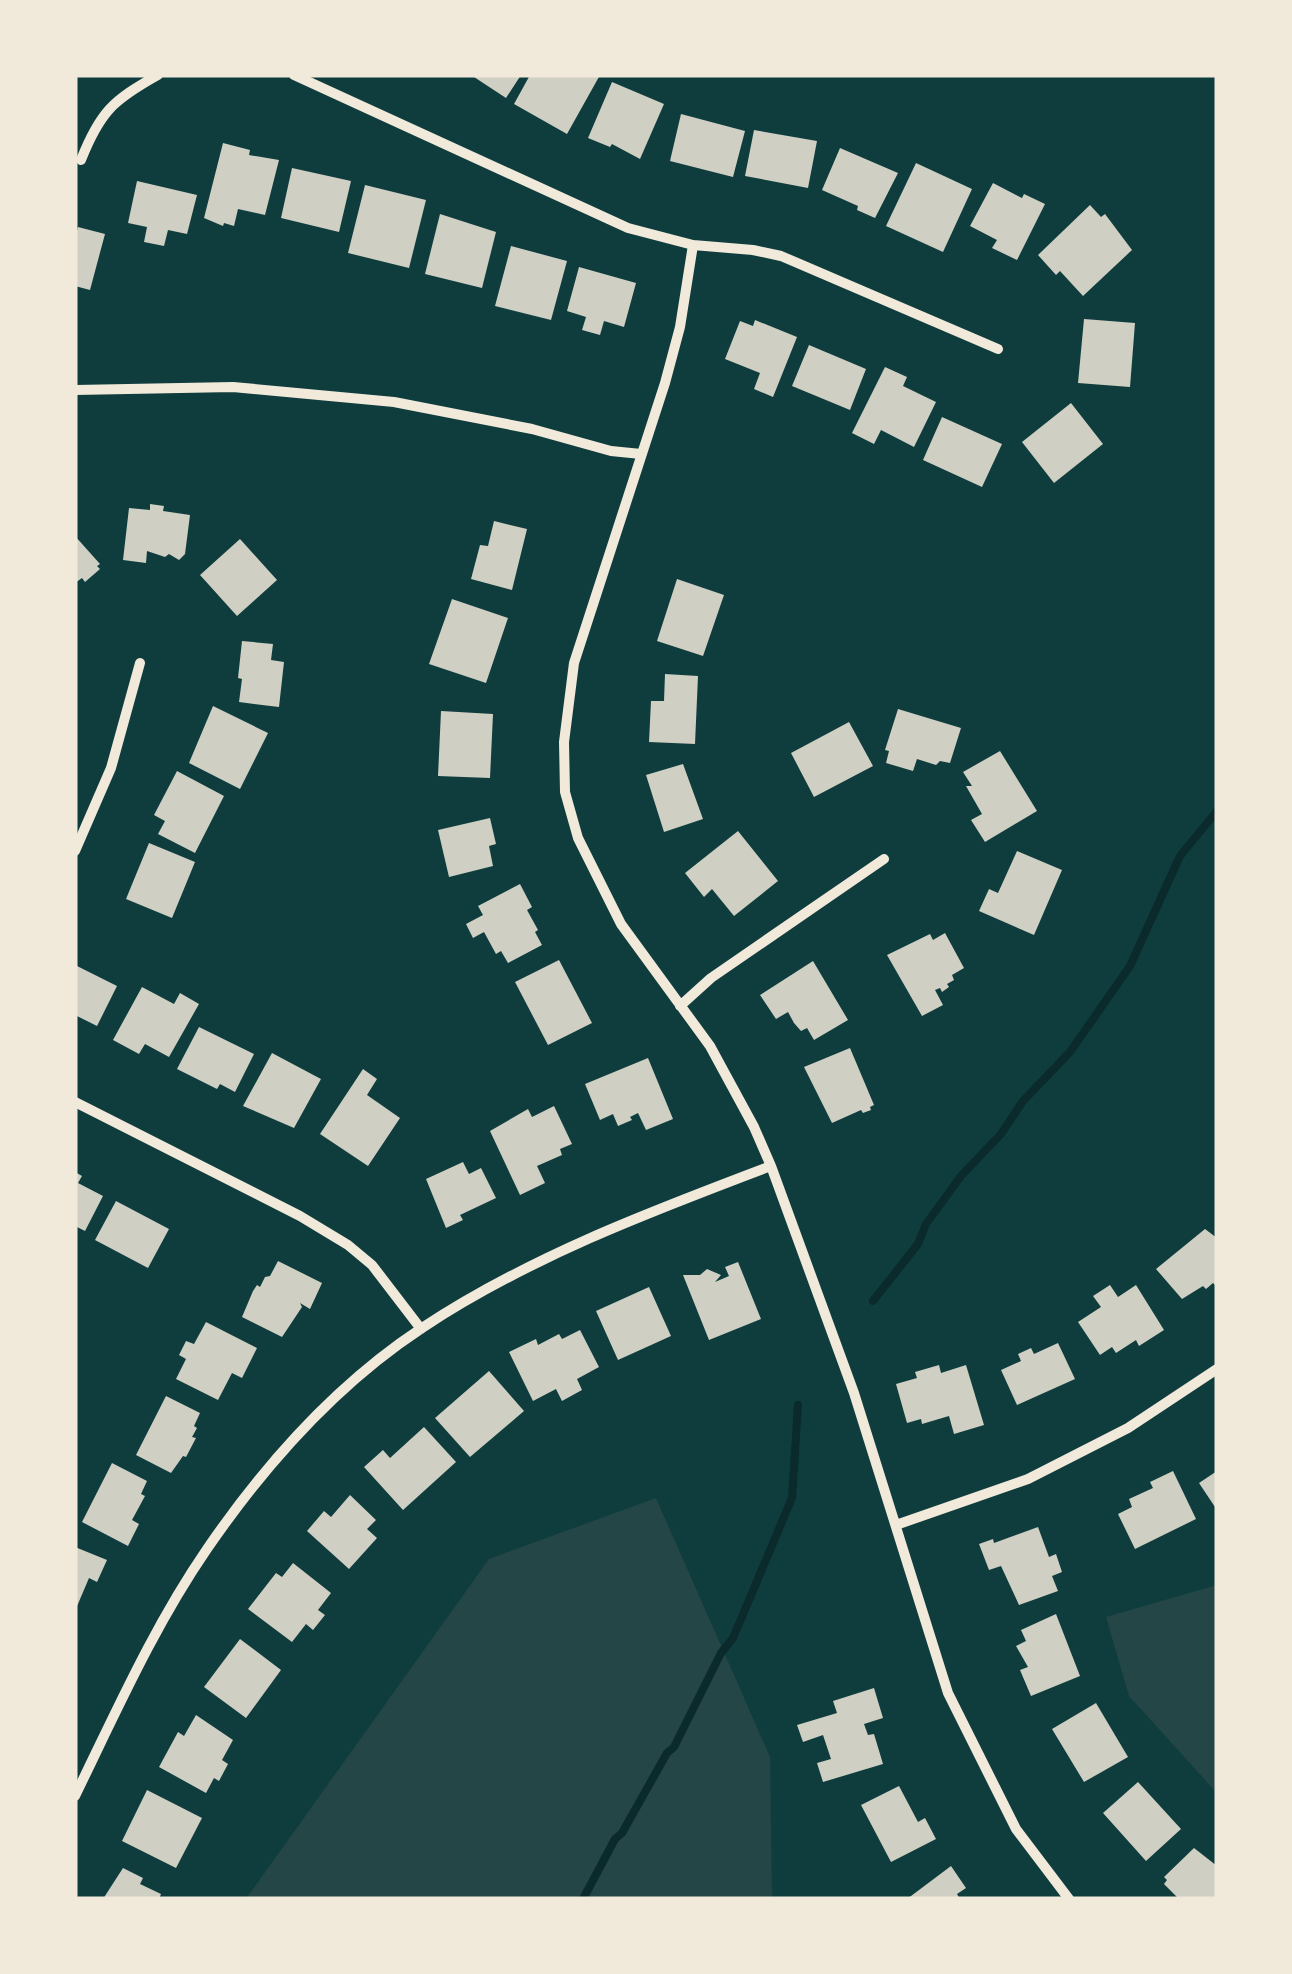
<svg xmlns="http://www.w3.org/2000/svg" width="1292" height="1974" viewBox="0 0 1292 1974" font-family="Manrope,sans-serif">
  <style>
    .green { fill: #244646 }
    .lines { fill: none; stroke-linecap: round; stroke-linejoin: round }
    .stream { stroke: #0a2a2b; stroke-width: 8 }
    .building { fill: #cfcfc3 }
    .minor { stroke: #f1e9da; stroke-width: 10 }
  </style>
  <rect width="100%" height="100%" fill="#0f3d3e"/>
  <path class="green" d="M656,1498l114,259 2,142h-526l243,-340z
    M1217,1585v208l-88,-97 -23,-79z"/>
  <g class="lines">
    <path class="stream" d="M873,1301l45,-57 8,-20 35,-48 40,-42 22,-33 47,-49 60,-86 50,-110 37,-45
      M583,1899l32,-60 7,-6 45,-80 7,-6 47,-94 12,-15 59,-140 6,-93"/>
  </g>
  <path class="building" d="M471,75h50l-15,23z
    M530,75h70l-33,59 -53,-30z
    M612,82l52,22 -24,55 -28,-15 -2,3 -22,-9z
    M681,114l64,17 -12,46 -63,-16z
    M754,130l63,11 -9,47 -63,-12z
    M223,143l27,7 -1,5 30,5 -14,55 -27,-6 -4,17 -10,-3 -1,3 -19,-8z
    M840,148l58,25 -23,45 -18,-8 1,-4 -36,-16z
    M916,163l56,26 -29,63 -57,-26z
    M292,168l59,13 -12,51 -58,-14z
    M137,181l60,14 -10,39 -19,-4 -4,16 -20,-4 3,-15 -19,-4z
    M993,183l29,15 2,-4 21,10 -28,56 -25,-12 5,-8 -27,-14z
    M365,185l61,15 -17,68 -61,-15z
    M1090,205l11,12 4,-3 27,36 -49,46 -23,-25 -4,4 -18,-20z
    M440,214l56,18 -14,56 -57,-14z
    M78,227l27,7 -15,56 -15,-4v-47z
    M511,246l56,15 -16,59 -56,-14z
    M579,267l57,16 -12,44 -20,-6 -4,14 -18,-5 4,-13 -19,-6z
    M1084,319l51,4 -5,64 -52,-4z
    M755,320l42,17 -24,60 -19,-8 6,-16 -35,-14 15,-38 13,5z
    M809,345l57,24 -16,41 -58,-24z
    M885,367l22,10 -4,9 33,16 -22,45 -33,-17 -7,14 -22,-11z
    M1071,403l32,41 -49,39 -32,-41z
    M942,417l60,27 -20,43 -59,-27z
    M150,504l14,2 -1,5 27,4 -5,39 -6,6 -10,-6 -4,3 -18,-6 -1,12 -23,-3 6,-52 21,2z
    M494,521l33,8 -15,61 -41,-11 9,-34 8,1z
    M75,536l25,28 -3,2 3,3 -15,13 -3,-4 -7,5z
    M240,539l37,41 -40,36 -37,-41z
    M677,579l47,16 -21,61 -46,-15z
    M452,599l56,19 -22,65 -57,-19z
    M242,641l31,3 -2,16 13,2 -5,45 -40,-5 3,-23 -4,-1z
    M665,674l33,2 -3,68 -46,-2 2,-41h13z
    M213,706l55,27 -28,56 -51,-26z
    M898,709l63,19 -11,35 -10,-2 -4,4 -19,-6 -4,12 -27,-8 3,-12 -4,-1z
    M441,711l52,3 -3,64 -52,-2z
    M849,722l24,44 -59,31 -23,-44z
    M1000,751l37,60 -52,31 -14,-22 11,-6 -16,-28h6l-9,-14z
    M683,764l20,55 -39,13 -18,-57z
    M177,771l47,25 -29,57 -37,-19 7,-13 -11,-6z
    M490,818l6,26 -7,2 4,20 -44,11 -11,-47z
    M738,831l40,50 -44,35 -22,-27 -8,8 -19,-24z
    M149,843l46,19 -23,56 -46,-19z
    M1017,851l45,19 -28,65 -55,-24 10,-22 9,4z
    M520,884l12,23 -5,3 11,20 -3,2 7,13 -34,18 -7,-12 -5,3 -12,-22 -11,6 -7,-14 17,-9 -5,-9z
    M945,933l19,35 -12,7 2,5 -7,4 2,3 -7,5 -2,-4 -5,2 8,15 -21,11 -35,-61 43,-21 3,6z
    M559,960l33,63 -44,22 -33,-63z
    M813,961l35,59 -34,20 -7,-12 -6,3 -7,-8 -6,-11 -12,7 -16,-24z
    M75,965l42,21 -20,40 -22,-11z
    M142,987l32,17 6,-11 19,11 -30,53 -24,-13 -6,10 -26,-14z
    M199,1027l55,27 -19,38 -15,-8 -3,5 -40,-20z
    M850,1048l24,57 -4,2 1,3 -8,3 -2,-3 -29,13 -28,-56z
    M272,1053l49,26 -27,49 -51,-22z
    M648,1058l25,61 -27,11 -8,-17 -8,4 2,3 -14,6 -5,-12 -13,6 -15,-36z
    M363,1069l14,10 -10,16 33,23 -32,48 -48,-32z
    M554,1106l18,38 -12,5 2,6 -25,11 8,17 -25,12 -30,-64 38,-22 4,8z
    M463,1162l6,12 12,-6 15,30 -36,17 3,5 -17,8 -20,-49z
    M75,1172l7,4 -4,7 25,13 -18,35 -10,-5z
    M116,1201l53,28 -21,39 -53,-28z
    M1205,1229l12,9v49l-4,-4 -7,6 -3,-3 -21,13 -26,-30z
    M278,1261l44,22 -12,26 -10,-6 2,4 -20,30 -40,-20 11,-26 4,-6 3,2 5,-10 5,-1z
    M738,1262l23,57 -52,21 -26,-65h17l7,-6 14,6 -6,7 14,-6 -4,-9z
    M1110,1285l8,12 18,-12 28,45 -25,16 -3,-6 -20,13 -4,-6 -12,8 -22,-33 23,-15 -8,-11z
    M649,1287l22,49 -53,24 -22,-49z
    M206,1322l51,26 -15,30 -10,-5 -14,27 -42,-21 10,-20 -7,-4 7,-14 8,3z
    M580,1330l19,37 -22,12 5,11 -20,11 -6,-12 -23,12 -24,-49 27,-13 2,6 21,-11 3,5z
    M1058,1343l17,36 -58,26 -16,-35 20,-9 -3,-7 13,-6 3,6z
    M939,1365l2,8 25,-8 18,60 -30,9 -5,-18 -27,8 -1,-5 -14,4 -11,-39 21,-6 -2,-6z
    M489,1371l35,40 -54,46 -35,-39z
    M166,1396l34,17 -6,13 3,2 -5,9 4,1 -10,19 -3,-1 -12,17 -35,-18z
    M424,1427l32,35 -53,48 -39,-43 19,-17 7,8z
    M112,1463l35,18 -6,13 4,2 -13,24 7,4 -11,22 -46,-24z
    M1173,1471l23,48 -61,30 -17,-35 14,-7 -3,-8 24,-11 -3,-6z
    M1217,1471v39l-18,-27z
    M350,1495l26,25 -9,9 10,9 -28,31 -42,-38 17,-20 7,6z
    M1038,1527l11,30 7,-3 6,18 -10,4 6,15 -39,14 -18,-39 -12,4 -10,-26 14,-5 1,4z
    M75,1547l32,13 -10,22 -8,-4 -14,33z
    M293,1563l38,30 -13,17 7,5 -12,15 -7,-6 -14,18 -44,-33 28,-36 6,4z
    M1056,1614l24,62 -49,20 -11,-26 8,-3 -12,-21 10,-5 -5,-11z
    M240,1639l41,31 -35,48 -42,-31z
    M874,1688l9,30 -19,6 4,11 6,-1 9,30 -60,18 -6,-19 14,-4 -8,-24 -20,7 -6,-17 40,-12 -4,-12z
    M1096,1703l32,54 -44,25 -32,-53z
    M196,1715l37,25 -11,20 6,4 -9,17 -5,-3 -8,15 -47,-26 19,-35 6,4z
    M1138,1782l43,47 -35,32 -43,-48z
    M899,1786l19,36 7,-4 11,21 -45,23 -30,-57z
    M147,1790l55,28 -26,50 -54,-27z
    M1194,1848l23,18v33h-38l-15,-15 3,-4 -3,-3z
    M951,1866l15,22 -9,6 3,5h-53z
    M123,1868l20,10 -3,6 21,10 -2,5h-56z"/>
  <g class="lines">
    <path class="minor" d="M294,75l334,153 65,17 60,5 28,6 217,93
      M81,160c19,-48 32,-60 77,-85
      M693,245l-13,82 -15,56 -91,280 -10,79 1,50 13,46 43,86 89,122 44,81 17,39 83,227 94,300 68,136 53,70
      M75,390l158,-3 161,15 138,27 79,22 30,3
      M75,851l36,-83 29,-105
      M680,1006l31,-28 173,-119
      M75,1102l225,114 48,29 24,20 49,64
      M896,1525l132,-46 100,-51 89,-59
      M75,1796c41,-84 79,-170 132,-247 57,-83 130,-165 215,-221 107,-71 230,-117 349,-162"/>
  </g>
  <rect width="1292" height="1974" fill="none" stroke="#f1e9da" stroke-width="155"/>
</svg>
